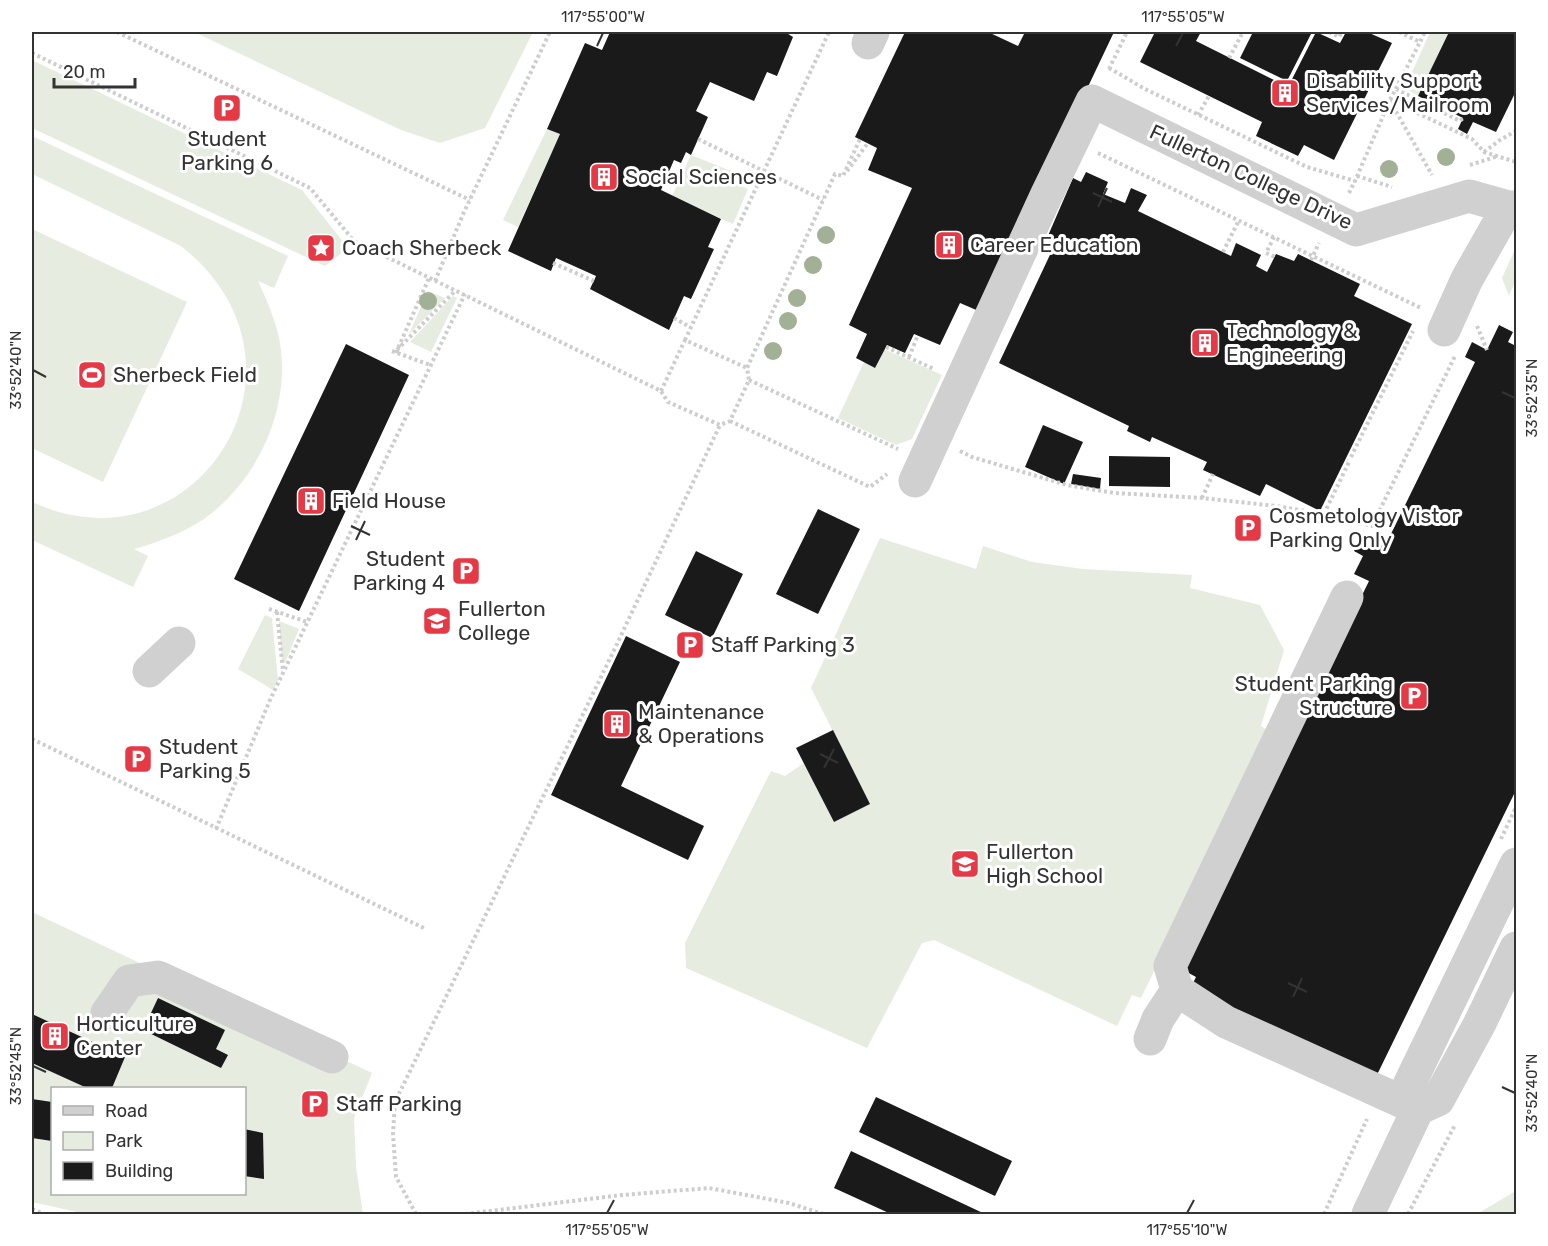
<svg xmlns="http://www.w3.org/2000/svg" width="1548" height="1246" viewBox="0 0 1548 1246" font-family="Rubik,sans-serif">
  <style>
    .green { fill: #e6ecdf; fill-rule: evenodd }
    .building { fill: #1a1a1a }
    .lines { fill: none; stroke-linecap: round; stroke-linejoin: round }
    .path { stroke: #cdcdcd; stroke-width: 4; stroke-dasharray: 3 3; stroke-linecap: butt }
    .minor { stroke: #d0d0d0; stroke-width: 33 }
    .tree { fill: #a2b095 }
    .ticks { fill: none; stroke: #333; stroke-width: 2 }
    .labels { text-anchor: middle; stroke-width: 6; stroke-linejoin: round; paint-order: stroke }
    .poi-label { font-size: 21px; fill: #333; stroke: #fff; text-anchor: start }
    .street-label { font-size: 21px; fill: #333; stroke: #fff }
    .neatline { fill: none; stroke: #333; stroke-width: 2 }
    .ticks-label { font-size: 15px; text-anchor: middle; fill: #333 }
  </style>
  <rect width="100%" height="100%" fill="#fff"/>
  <path class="green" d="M194,32h339l-48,96 -45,15 -39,-13z
    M1430,32h19l-31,64 -13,-8z
    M32,60l270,130 46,58 -23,18 -293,-138z
    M547,129l13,5 -42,93 -15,-7z
    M32,136l256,120 -14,32 -16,-7c8,17 15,34 20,52 15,66 -14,137 -66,180 -23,18 -50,28 -78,36l14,7 -15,31 -101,-47v-38c165,76 299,-138 149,-256l-149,-72z
    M691,155l50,20 -4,9 11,5 -15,35 -61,-28z
    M32,229l155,73 -84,180 -71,-34z
    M1516,247v33l-7,16 -7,-18z
    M428,291l17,7 -36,36z
    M453,296l4,2 -26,54 -21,-10z
    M884,349l58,26 -30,64 -16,6 -58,-27 26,-56 11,6z
    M880,538l96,31 7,-23 49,16 51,7 109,6 -2,13 70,17 24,45 -23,76 9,6 -129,266 -9,-3 -15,31 -183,-86 -12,3 -55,105 -181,-80 -1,-25 86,-172 14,5 19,-13 30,59 36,-18 -59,-116z
    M265,615l7,3 6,62 -5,10 -35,-21z
    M279,621l20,8 -14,34 -3,-1z
    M32,912l340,161 -18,45 2,49 7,47h-277l-54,-12zM52,1088h192v106h-192z
    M1514,1192h2v22h-39z"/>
  <path class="building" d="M610,32h175l8,5 -16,39 -10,-4 -13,29 -44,-19 -14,29 12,6 -17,38 -5,-3 -5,11 -7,-3 -13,30 60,29 -13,28 6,2 -23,50 -7,-3 -15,34 -79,-41 6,-13 -40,-18 -5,13 -43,-20 52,-117 -13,-5 38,-86 17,7z
    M905,32h83l30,14 7,-14h89l-133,280 -21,-9 -20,42 -26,-11 -9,19 -18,-8 -12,23 -19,-10 11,-24 -18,-9 63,-137 -44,-18 9,-22 -22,-11z
    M1155,32h46l-5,9 84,42 -2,2 9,4 29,-57 24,11 6,-11h21l25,11 -58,117 -30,-15 -6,11 -42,-20 6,-14 -122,-60z
    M1253,32h52l6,2 -24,47 -47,-23z
    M1449,32h67v59l-20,41 -23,-10 -6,12 -9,-5 5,-11 -45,-22z
    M1086,172l22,10 -5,12 22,9 6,-15 16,7 -9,16 93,45 5,-13 25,12 -5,11 11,6 9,-18 18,7 4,-7 62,30 -6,12 58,28 -92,187 -54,-27 -6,12 -57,-26 4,-8 -55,-25 -2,5 -23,-11 2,-5 -130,-63 57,-121 -9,-4 26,-60 8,4z
    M1499,325l14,7 -5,10 8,4v444l-142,291 -184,-92 6,-12 -11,-6 5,-24 179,-366 -15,-7 9,-18 -9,-5 6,-12 18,9 5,-11 5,3 87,-178 -10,-5 7,-15 15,8z
    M346,344l63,31 -110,236 -65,-32z
    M1043,425l40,17 -19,42 -39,-17z
    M1109,456l61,1v30l-61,-1z
    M1073,474l28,4 -1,11 -29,-5z
    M818,509l42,20 -42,85 -42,-20z
    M696,551l47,23 -31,64 -47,-23z
    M626,636l54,26 -59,124 83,40 -16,34 -137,-65z
    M833,730l37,74 -36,18 -38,-74z
    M158,998l67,32 -9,19 12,6 -7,13 -78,-38z
    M32,1014l93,43 -13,31h-25l-55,-25z
    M876,1097l136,64 -17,35 -136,-64z
    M32,1099l20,3v39l-20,-3z
    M244,1129l19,4 1,46 -20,-3z
    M851,1151l134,63h-94l-57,-26z"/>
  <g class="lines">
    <path class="path" d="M117,32l353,168
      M1329,32l10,5 3,-5
      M1399,32l21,10 5,-10
      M32,53l278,135 44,53 307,150 7,11 52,23 10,-4 19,-41 -2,-12 88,-194 8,2 17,-37
      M1229,58l14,-26
      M1109,68l36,21 162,78 48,14
      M1109,69l18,-37
      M1396,89l64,32 3,-3
      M1390,100l82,39 12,13 32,10
      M1390,101l42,74
      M1198,115l11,-19
      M698,139l125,61
      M1484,152l16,-12 16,-9
      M1098,153l323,155
      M1470,165l28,-9
      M847,171l21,-28
      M1357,176l35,11
      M1349,193l6,-12 35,-81 30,-58
      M1274,237l-8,16 9,4
      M1223,252l16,-32
      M1311,260l8,-17
      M553,263l41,18
      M435,281l29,-69 86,-180
      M674,318l16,9
      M1477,326l10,24
      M685,340l144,-308
      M886,347l48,22
      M397,350l59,-60
      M392,351l38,14
      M396,353l33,-75
      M909,357l9,-22
      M749,380l149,69
      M661,391l24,-51 62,28
      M730,421l140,66 17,-13
      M960,451l12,6 95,28 48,8 87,5 74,8 48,8 48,12 83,-170
      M1351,457l62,-126
      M1202,498l11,-24
      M1324,514l25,-52 -2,-2
      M269,609l38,13
      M277,612l6,59
      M32,739l394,190
      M216,829l54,-129 195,-406
      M1501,839l15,-32
      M32,1209l12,5
      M416,1214l-20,-37 -3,-43 2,-32 222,-458 103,-219
      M465,1214l157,-19 87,-7 80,15 34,11
      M1324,1214l43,-95
      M1408,1214l47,-89"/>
    <path class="minor" d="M868,43l5,-11
      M1444,330l23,-51 41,-72
      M915,481l131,-285 46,-95 264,129 113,-34 39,11h8
      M1347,597l-177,369 7,24 49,32 192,87
      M149,671l30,-28
      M107,1013l22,-32 29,-4 174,80
      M1150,1039l8,-20 19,-29
      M1418,1109l-9,-24 107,-221
      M1368,1214l50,-105 20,-9 42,-77 36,-75"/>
  </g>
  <g class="tree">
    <circle cx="1446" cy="157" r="9"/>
    <circle cx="1389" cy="169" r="9"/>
    <circle cx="826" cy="235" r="9"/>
    <circle cx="813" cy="265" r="9"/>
    <circle cx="797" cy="298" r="9"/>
    <circle cx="428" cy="301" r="9"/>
    <circle cx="788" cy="321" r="9"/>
    <circle cx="773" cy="351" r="9"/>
  </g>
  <path class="ticks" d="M597,46l6,-13M1176,46l7,-13M1093,193l19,9M1098,207l9,-19M33,370l13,7M1502,392l13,6M351,526l19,9M356,540l9,-19M820,754l18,9M824,768l10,-19M1288,983l19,9M1293,997l9,-19M33,1066l13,6M1502,1087l13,6M607,1213l7,-13M1187,1213l7,-13"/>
  <defs>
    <g id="building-square" transform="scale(1.5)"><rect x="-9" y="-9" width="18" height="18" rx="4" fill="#e63946" stroke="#fff"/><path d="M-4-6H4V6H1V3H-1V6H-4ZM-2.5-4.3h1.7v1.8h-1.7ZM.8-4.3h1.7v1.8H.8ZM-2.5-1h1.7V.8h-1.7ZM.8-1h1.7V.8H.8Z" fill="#fff"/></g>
    <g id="parking-square" transform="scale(1.5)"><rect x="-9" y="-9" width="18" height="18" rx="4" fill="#e63946" stroke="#fff"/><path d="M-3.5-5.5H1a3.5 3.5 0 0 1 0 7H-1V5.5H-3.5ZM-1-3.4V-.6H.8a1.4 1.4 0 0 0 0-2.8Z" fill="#fff"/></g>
    <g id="sight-square" transform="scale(1.5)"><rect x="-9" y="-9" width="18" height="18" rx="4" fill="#e63946" stroke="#fff"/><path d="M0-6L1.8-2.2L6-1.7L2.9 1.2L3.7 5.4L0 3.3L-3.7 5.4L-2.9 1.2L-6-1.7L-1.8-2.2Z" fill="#fff"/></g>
    <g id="stadium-square" transform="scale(1.5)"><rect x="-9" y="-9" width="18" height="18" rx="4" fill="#e63946" stroke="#fff"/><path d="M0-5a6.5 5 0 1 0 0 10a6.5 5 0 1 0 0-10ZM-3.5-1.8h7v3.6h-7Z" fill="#fff"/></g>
    <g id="university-square" transform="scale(1.5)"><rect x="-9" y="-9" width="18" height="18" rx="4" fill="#e63946" stroke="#fff"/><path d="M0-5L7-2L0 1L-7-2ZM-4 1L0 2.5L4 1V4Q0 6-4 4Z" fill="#fff"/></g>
    <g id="school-square" transform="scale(1.5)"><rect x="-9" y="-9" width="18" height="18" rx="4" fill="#e63946" stroke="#fff"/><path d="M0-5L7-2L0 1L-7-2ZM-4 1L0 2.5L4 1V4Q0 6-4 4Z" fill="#fff"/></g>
  </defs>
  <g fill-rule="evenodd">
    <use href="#building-square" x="1285" y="93"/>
    <use href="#parking-square" x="227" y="108"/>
    <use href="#building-square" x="604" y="177"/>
    <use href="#building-square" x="949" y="245"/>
    <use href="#sight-square" x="321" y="248"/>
    <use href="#building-square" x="1205" y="343"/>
    <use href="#stadium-square" x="92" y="375"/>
    <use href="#building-square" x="311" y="501"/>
    <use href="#parking-square" x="1248" y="528"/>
    <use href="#parking-square" x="466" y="571"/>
    <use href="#university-square" x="437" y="621"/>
    <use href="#parking-square" x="690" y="645"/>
    <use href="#parking-square" x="1414" y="696"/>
    <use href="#building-square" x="617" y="724"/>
    <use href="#parking-square" x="138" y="759"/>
    <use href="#school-square" x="965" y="864"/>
    <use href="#building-square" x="55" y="1036"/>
    <use href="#parking-square" x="315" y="1104"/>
  </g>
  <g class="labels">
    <g class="poi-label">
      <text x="1306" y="88">Disability Support<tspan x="1306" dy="24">Services/Mailroom</tspan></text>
      <text x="227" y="146" text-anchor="middle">Student<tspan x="227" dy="24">Parking 6</tspan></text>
      <text x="625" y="184">Social Sciences</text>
      <text x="970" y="252">Career Education</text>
      <text x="342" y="255">Coach Sherbeck</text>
      <text x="1226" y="338">Technology &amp;<tspan x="1226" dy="24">Engineering</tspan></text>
      <text x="113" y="382">Sherbeck Field</text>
      <text x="332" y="508">Field House</text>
      <text x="1269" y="523">Cosmetology Vistor<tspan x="1269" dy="24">Parking Only</tspan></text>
      <text x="445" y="566" text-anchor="end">Student<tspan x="445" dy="24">Parking 4</tspan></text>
      <text x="458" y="616">Fullerton<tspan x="458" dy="24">College</tspan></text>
      <text x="711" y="652">Staff Parking 3</text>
      <text x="1393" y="691" text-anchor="end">Student Parking<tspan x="1393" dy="24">Structure</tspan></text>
      <text x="638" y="719">Maintenance<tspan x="638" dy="24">&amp; Operations</tspan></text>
      <text x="159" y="754">Student<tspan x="159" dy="24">Parking 5</tspan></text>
      <text x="986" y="859">Fullerton<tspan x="986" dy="24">High School</tspan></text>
      <text x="76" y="1031">Horticulture<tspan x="76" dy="24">Center</tspan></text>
      <text x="336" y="1111">Staff Parking</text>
    </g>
    <g class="street-label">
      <text transform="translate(1251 177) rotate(25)" y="7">Fullerton College Drive</text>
    </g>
  </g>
  <rect width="1548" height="1246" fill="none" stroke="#ffffff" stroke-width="66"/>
  <rect x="51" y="1087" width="195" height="108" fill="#ffffff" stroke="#adadad" stroke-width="1.5"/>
  <rect x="63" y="1106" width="30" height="9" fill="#d0d0d0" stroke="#adadad" stroke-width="1.5"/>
  <text x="105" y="1117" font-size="18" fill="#333333">Road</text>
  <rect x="63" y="1132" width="30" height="18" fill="#e6ecdf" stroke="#adadad" stroke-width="1.5"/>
  <text x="105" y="1147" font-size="18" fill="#333333">Park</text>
  <rect x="63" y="1162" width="30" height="18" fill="#1a1a1a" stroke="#adadad" stroke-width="1.5"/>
  <text x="105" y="1177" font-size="18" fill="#333333">Building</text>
  <path d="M54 78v9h81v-9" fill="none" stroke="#333333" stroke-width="3"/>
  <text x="63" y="78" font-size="18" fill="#333333" stroke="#ffffff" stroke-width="4.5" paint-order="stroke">20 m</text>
  <rect x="33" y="33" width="1482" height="1180" class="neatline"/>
  <g class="ticks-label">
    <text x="603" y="22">117°55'00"W</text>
    <text x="1183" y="22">117°55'05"W</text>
    <text transform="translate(16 370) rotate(-90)" y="5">33°52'40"N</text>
    <text transform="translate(1532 398) rotate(-90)" y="5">33°52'35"N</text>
    <text transform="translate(16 1066) rotate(-90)" y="5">33°52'45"N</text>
    <text transform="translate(1532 1093) rotate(-90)" y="5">33°52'40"N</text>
    <text x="607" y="1235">117°55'05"W</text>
    <text x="1187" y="1235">117°55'10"W</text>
  </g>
</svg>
